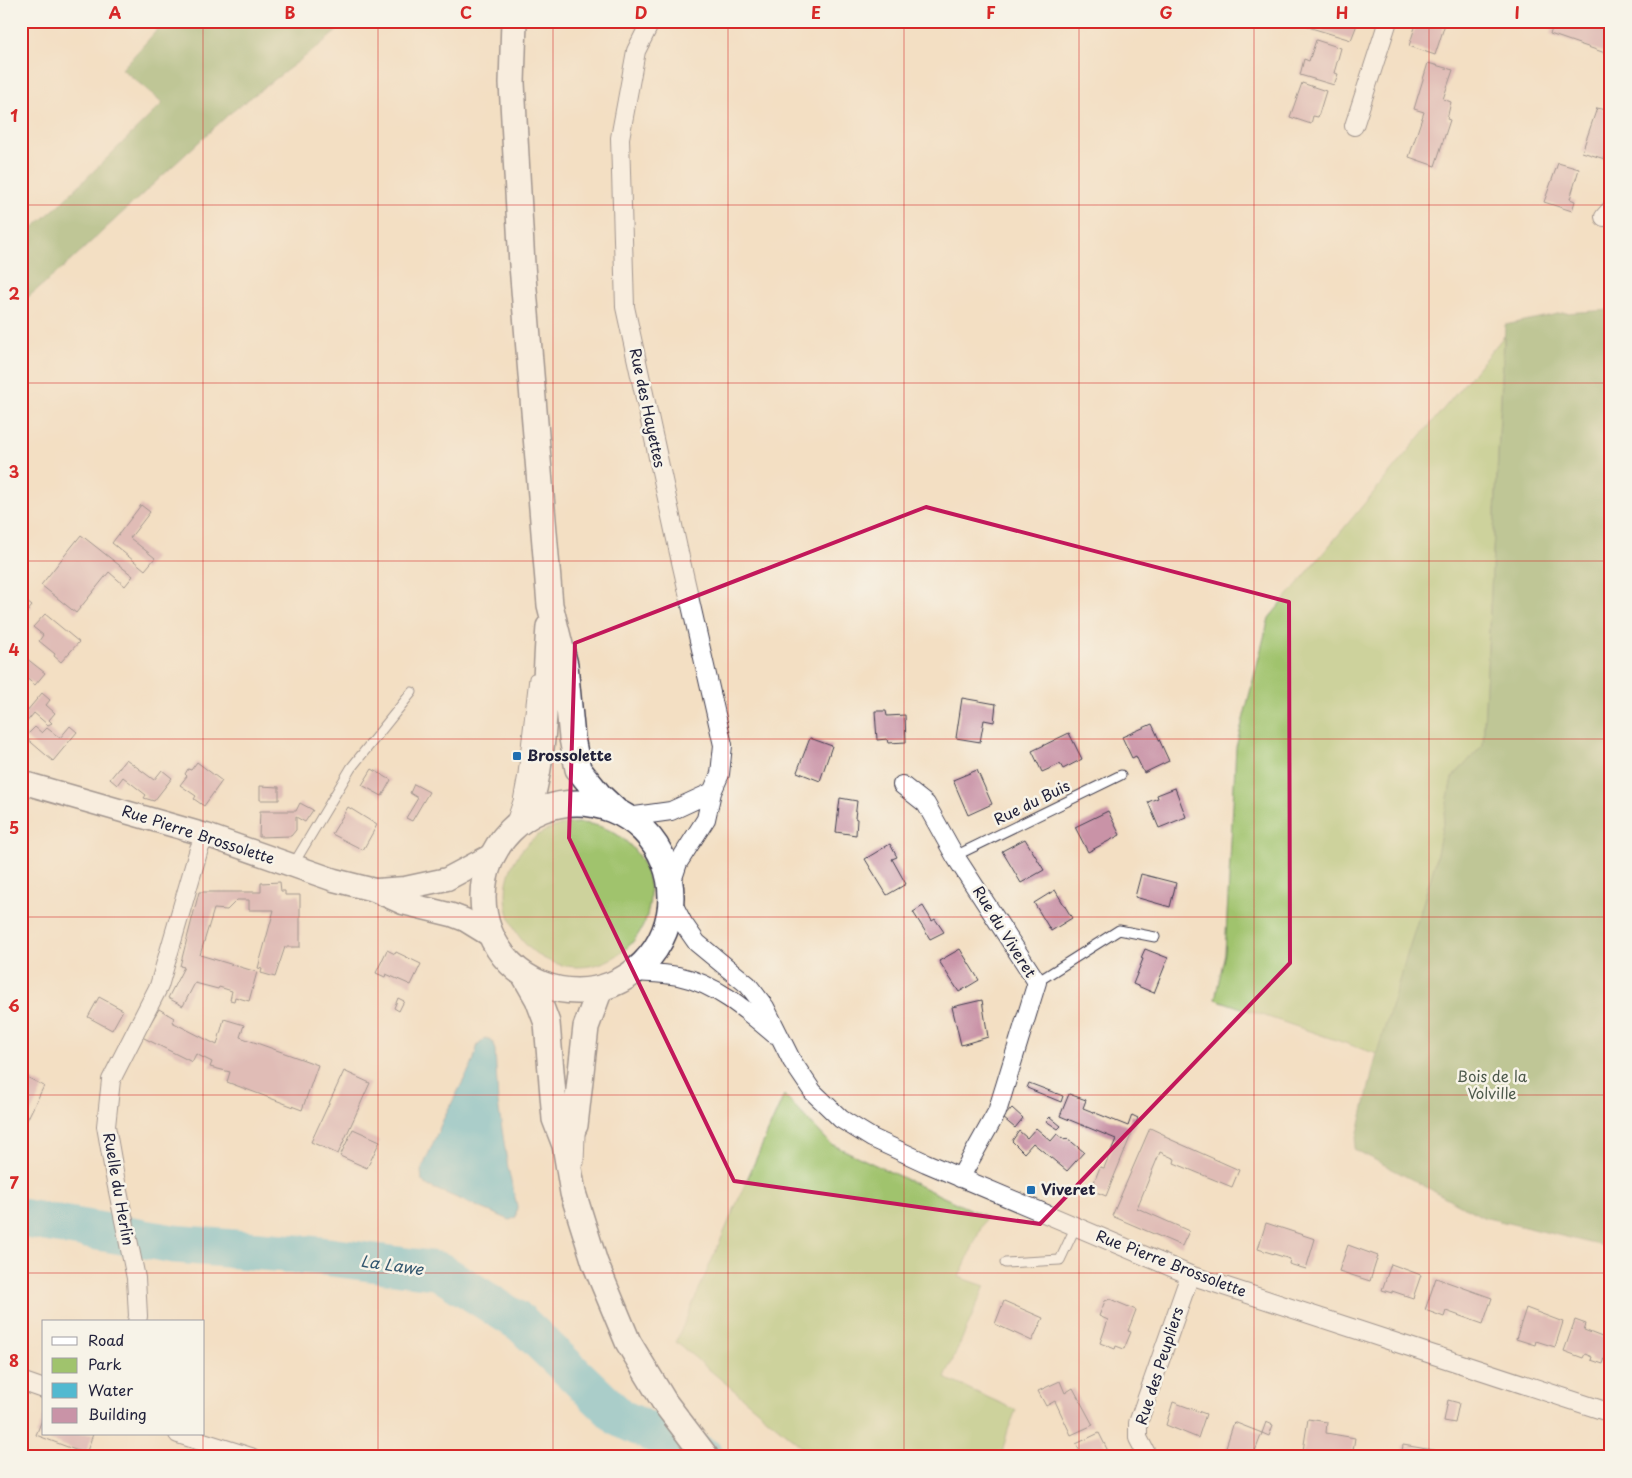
<svg xmlns="http://www.w3.org/2000/svg" width="1632" height="1478" viewBox="0 0 1632 1478" font-family="'Playpen Sans',sans-serif">
  <style>
    .green { fill: #a0c36d; stroke: #617254 }
    .forest { fill: #80a960; stroke: #51664e }
    .water { fill: #52b9d0; stroke: #3a6e86 }
    .lines { fill: none; stroke-linecap: round; stroke-linejoin: round }
    .river { stroke: #52b9d0; stroke-width: 39 }
    .building { fill: #c993a7 }
    .service-casing { stroke: #413e4f; stroke-width: 11 }
    .minor-casing { stroke: #413e4f; stroke-width: 20 }
    .tertiary-casing { stroke: #413e4f; stroke-width: 25 }
    .secondary-casing { stroke: #413e4f; stroke-width: 28 }
    .service { stroke: #fff; stroke-width: 9 }
    .minor { stroke: #fff; stroke-width: 18 }
    .tertiary { stroke: #fff; stroke-width: 22 }
    .secondary { stroke: #fff; stroke-width: 25 }
    .marked { fill: none; stroke: #c2185b; stroke-width: 4; stroke-linejoin: round }
    .grid { fill: none; stroke: #d62828; stroke-width: 1; stroke-opacity: 0.55 }
    .poi-dot { fill: #1f6fb2; stroke: #f7f3e8; stroke-width: 2 }
    .labels { text-anchor: middle; stroke-width: 5; stroke-linejoin: round; paint-order: stroke }
    .street-label { font-size: 15px; fill: #22223b; stroke: #f7f3e8 }
    .poi-label { font-size: 15px; font-weight: bold; fill: #22223b; stroke: #f7f3e8; text-anchor: start }
    .park-label { font-size: 15px; fill: #4e5a4c; stroke: #f7f3e8 }
    .water-label { font-size: 16px; font-style: italic; fill: #33576f; stroke: #f7f3e8 }
    .neatline { fill: none; stroke: #d62828; stroke-width: 2 }
    .grid-label { font-size: 16px; text-anchor: middle; font-weight: bold; fill: #d62828 }
  </style>
  <rect width="100%" height="100%" fill="#f7f3e8"/>
  <filter id="ink" filterUnits="userSpaceOnUse"><feTurbulence type="fractalNoise" baseFrequency=".02" numOctaves="2"/><feDisplacementMap in="SourceGraphic" scale="10" xChannelSelector="R" yChannelSelector="G"/><feConvolveMatrix kernelMatrix="1 2 1 2 8 2 1 2 1" color-interpolation-filters="sRGB"/></filter>
  <filter id="wash" filterUnits="userSpaceOnUse"><feTurbulence type="fractalNoise" baseFrequency=".0096" numOctaves="4" result="noise"/><feDisplacementMap in="SourceGraphic" scale="20" xChannelSelector="R" yChannelSelector="G"/><feGaussianBlur stdDeviation="1.12" result="paint"/><feColorMatrix in="noise" values="0 0 0 0 0 0 0 0 0 0 0 0 0 0 0 0 0 1.4 0 .05"/><feComposite in="paint" operator="in"/></filter>
  <g filter="url(#wash)">
    <rect width="100%" height="100%" fill="#f3dfc3"/>
    <path class="green" d="M1504,336l-21,409 -31,33 -17,86 -58,190 -162,-55 10,-46 11,-206 33,-129z
      M506 895a72 72 0 1 1 144 0a72 72 0 1 1-144 0Z
      M784,1095l47,49 155,73 -27,60 26,9 -40,92 71,32 -8,20 -7,27h-187l-138,-115z"/>
    <path class="forest" d="M165,21h184l-34,28 -86,65 -165,153 -43,36v-65l38,-33 104,-102 -41,-34z
      M1611,310v938l-128,-31 -129,-68 23,-96 58,-189 17,-86 31,-33 22,-420 57,-12z"/>
    <path class="water" d="M485,1038l7,2 3,10 3,53 10,65 9,38 -1,11 -6,3 -82,-34 -6,-5 -1,-10 22,-51 30,-58 5,-18z"/>
    <g class="lines">
      <path class="river" d="M21,1218l153,26 148,12 117,15 82,52 99,95 85,39"/>
    </g>
    <g id="blocks">
      <path class="building" d="M1310,21l14,4 1,-4 33,1 -7,18 -43,-13z
        M1417,21h29l-11,34 -26,-9z
        M1524,21h81l6,2v32l-61,-21 2,-5 -11,-5 -1,3z
        M1316,40l25,8 -7,25 4,1 -4,11 -34,-10 4,-16 5,2z
        M1428,63l25,7 -10,29 8,3 -4,17 3,1 -15,46 -26,-9 15,-45 -10,-3z
        M1302,83l24,8 -8,26 -5,-1 -2,8 -21,-7z
        M1597,108l14,3v41l-3,8 -26,-8z
        M1558,163l21,6 -9,30 5,2 -3,10 -28,-9z
        M141,505l9,7 -20,26 25,20 -10,12 -33,-27z
        M81,535l52,41 -8,10 -16,-14 -33,41 -35,-28z
        M27,602l5,4 -11,13v-9z
        M45,614l34,28 -18,20 -7,-6 1,-2 -16,-13 4,-6 -10,-8z
        M21,654l24,19 -10,12 -14,-11z
        M42,693l8,7 -4,5 9,8 -6,7 3,3 -4,2 -14,-12 -13,16v-11z
        M962,698l34,6 -2,18 -10,-2 -4,22 -24,-4z
        M875,711h11l1,5 18,-1 1,27 -18,1 -1,-4 -10,1z
        M1152,724l17,37 -25,12 -8,-17 -4,2 -10,-21z
        M70,726l7,6 -24,29 -28,-24 10,-10 7,6 5,-5 13,10z
        M1069,733l13,26 -19,10 -3,-5 -18,8 -10,-21z
        M810,738l22,8 -12,35 -23,-9z
        M126,759l28,21 8,-10 10,8 -18,23 -10,-3 2,-3 -23,-18 -6,8 -7,-6z
        M197,762l25,19 -18,25 -10,-7 2,-3 -16,-11 7,-9 -2,-2 3,-5 3,1z
        M372,769l19,11 -9,16 -20,-11z
        M977,770l15,34 -24,11 -15,-35z
        M414,784l15,8 -17,29 -6,-3 12,-20 -8,-5z
        M260,786l19,1v13h-19z
        M1175,788l11,29 -27,11 -11,-26 10,-4 -1,-3z
        M840,798l17,3 -2,17 2,1 -1,16 -20,-3z
        M300,803l13,7 -8,12 -9,-5v13l-5,6 -32,1 1,-26h36z
        M348,807l29,18 -14,25 -31,-16z
        M1108,811l12,24 -32,17 -13,-25z
        M1025,839l19,31 -23,13 -19,-32z
        M890,844l7,13 -5,2 14,25 -19,11 -22,-36z
        M1141,874l35,9 -6,24 -35,-10z
        M280,882l1,9h4v4h15v52h-15l-10,30 -14,-4 1,-4 -4,-1 16,-58h-25v-10h-12l-10,10 -13,-1 -14,46 57,17 -8,29 -14,-4 -1,4 -4,-1 2,-9 -13,-4 -1,2 -23,-6 -12,23 -15,-8 16,-31 -4,-1 19,-74h62v-9z
        M1055,890l17,28 -21,13 -17,-28z
        M923,906l9,15 3,-2 9,13 -14,7 -17,-27z
        M960,949l19,31 -20,12 -20,-31z
        M1145,949l23,9 -14,35 -21,-9 10,-25 -2,-1z
        M387,950l8,4 1,-2 25,12 -10,21 -25,-11 -1,3 -9,-4z
        M99,997l24,13 -11,20 -24,-13z
        M398,998l6,3 -5,10 -5,-3z
        M982,1000l6,37 -27,8 -9,-38z
        M159,1009l15,9 -2,4 45,23 7,-26 20,6 -4,12 78,28 -16,45 -75,-28 3,-10 -20,-5 2,-5 -16,-8 -4,8 -50,-25z
        M344,1071l26,12 -32,71 -27,-12z
        M21,1074l23,12 -23,46z
        M1029,1083l34,13 -2,6 -34,-14z
        M1069,1094l17,6 -3,8 45,18 4,-11 6,3 -32,78 -15,-6 9,-23 4,1 12,-29 -56,-23z
        M1012,1108l11,10 -8,10 -12,-10z
        M1050,1117l11,9 -3,3 -12,-8z
        M1036,1128l15,13 6,-7 8,6 2,-2 17,14 -17,19 -34,-28 -9,10 -12,-12 7,-10 8,7z
        M1150,1128l15,7v2l74,33 -7,17 -58,-24 1,-4 -15,-7 -23,56 52,23 -7,15 -70,-30z
        M353,1129l27,12 -13,27 -27,-12z
        M1266,1223l49,16 -9,30 -17,-5 1,-5 -32,-10z
        M1348,1245l30,11 -8,25 -31,-10z
        M1391,1264l30,11 -8,23 -21,-7v2l-10,-3z
        M1436,1278l56,20 -9,26 -37,-13 -2,6 -19,-7z
        M1110,1299l26,11 -8,21 3,1 -7,17 -8,-3 -1,3 -15,-6 8,-23 -9,-4 6,-15z
        M1004,1301l39,17 -11,23 -37,-17z
        M1526,1308l37,14 -8,25 -19,-6 -1,4 -19,-6z
        M1575,1320l11,4 -2,6 23,9 4,-9v23l-4,-1 -4,12 -12,-4 1,-3 -7,-3 -2,4 -19,-7z
        M1060,1381l5,12 8,-5 20,37 -22,10 -16,-34 -9,5 -8,-15z
        M1448,1400l11,3 -4,20 -11,-2z
        M1173,1402l33,12 -8,24 -32,-13z
        M44,1415v19h49l-7,20 -50,-19z
        M1308,1419l19,3 -1,11 29,5 -3,19h-50z
        M1234,1422l28,11 -8,21 -16,-5 -1,5 -12,-4z
        M1266,1422l7,3 -4,11 -7,-3z
        M1099,1433l12,24h-28l-7,-13z
        M1403,1445l36,6 1,6h-39z"/>
    </g>
  </g>
  <g filter="url(#ink)">
    <use href="#blocks" fill-opacity="0" stroke="#413e4f" stroke-width="1"/>
    <g class="lines">
      <g class="service-casing">
        <path id="service" d="M507,833l11,-32 5,-27 11,-96
          M955,856l166,-81
          M293,865l58,-97 61,-76
          M1037,982l82,-52 36,7
          M579,1163l1,-29
          M1005,1263l55,-3 16,-34"/>
      </g>
      <g class="minor-casing">
        <path id="minor" d="M651,21l-15,30 -16,87 5,169 54,246 44,192 -3,29 -8,18 -6,27 -28,44 -7,21
          M1354,126l34,-105
          M1604,217l7,-8
          M902,785l24,19 29,52 82,126 -40,130 -37,66
          M628,817l43,-6 41,-19
          M672,902l11,21 14,20 51,42 17,22 27,54 21,31 28,27 31,19 54,25 264,112 421,138
          M635,972c14,1 29,1 43,4 38,8 67,33 96,58
          M137,1322l1,-6 -2,-38 -21,-101 -9,-51 5,-46 48,-94 40,-137 7,-14
          M21,1381l23,8
          M178,1434l73,23
          M1148,1457l-10,-19v-15l52,-148"/>
      </g>
      <g class="tertiary-casing">
        <path id="tertiary" d="M21,782l185,53 128,45 40,10 29,13 49,12 13,5 26,16
          M377,890l28,-2 42,-9 45,-24"/>
      </g>
      <g class="secondary-casing">
        <path id="secondary" d="M514,21l-2,62 10,182 28,340 15,60 7,73 6,31 21,26 16,15
          M483 897a94 94 0 1 1 188 0a94 94 0 1 1-188 0Z
          M526,817c21,-61 18,-127 23,-190
          M525,976l13,23 9,24 8,96 10,26 8,48 22,70 33,79 37,61 41,54
          M565,1145l10,-20 11,-98 14,-38"/>
      </g>
      <use href="#service" class="service"/>
      <use href="#minor" class="minor"/>
      <use href="#tertiary" class="tertiary"/>
      <use href="#secondary" class="secondary"/>
    </g>
  </g>
  <path d="M0 0H1632V1478H0ZM926,507l363,95 1,361 -250,261 -306,-43 -165,-343 6,-195z" fill="#f3dfc3" fill-opacity=".55" fill-rule="evenodd"/>
  <path class="marked" d="M926,507l363,95 1,361 -250,261 -306,-43 -165,-343 6,-195z"/>
  <path class="grid" d="M203,21v1301M378,21v1436M553,21v1436M728,21v1436M904,21v1436M1079,21v1436M1254,21v1436M1429,21v1436M21,205h1590M21,383h1590M21,561h1590M21,739h1590M21,917h1590M21,1095h1590M21,1273h1590M203,1434v23"/>
  <g class="poi-dot">
    <rect x="512" y="751" width="10" height="10" rx="2.5"/>
    <rect x="1026" y="1185" width="10" height="10" rx="2.5"/>
  </g>
  <g class="labels">
    <g class="street-label">
      <text transform="translate(647 408) rotate(78)" y="5">Rue des Hayettes</text>
      <text transform="translate(1032 803) rotate(-26)" y="5">Rue du Buis</text>
      <text transform="translate(198 835) rotate(18)" y="5">Rue Pierre Brossolette</text>
      <text transform="translate(1004 932) rotate(58)" y="5">Rue du Viveret</text>
      <text transform="translate(118 1189) rotate(80)" y="5">Ruelle du Herlin</text>
      <text transform="translate(1171 1264) rotate(21)" y="5">Rue Pierre Brossolette</text>
      <text transform="translate(1160 1366) rotate(-72)" y="5">Rue des Peupliers</text>
    </g>
    <g class="poi-label">
      <text x="527" y="761">Brossolette</text>
      <text x="1041" y="1195">Viveret</text>
    </g>
    <g class="park-label">
      <text x="1492" y="1082">Bois de la<tspan x="1492" dy="17">Volville</tspan></text>
    </g>
    <g class="water-label">
      <text transform="translate(392 1265) rotate(8)" y="6">La Lawe</text>
    </g>
  </g>
  <rect width="1632" height="1478" fill="none" stroke="#f7f3e8" stroke-width="55"/>
  <rect x="42" y="1320" width="162" height="115" fill="#f7f3e8" stroke="#a29fa3"/>
  <rect x="52" y="1337" width="25" height="8" fill="#ffffff" stroke="#a29fa3"/>
  <text x="88" y="1346" font-size="15" fill="#22223b">Road</text>
  <rect x="52" y="1358" width="25" height="15" fill="#a0c36d" stroke="#a29fa3"/>
  <text x="88" y="1370" font-size="15" fill="#22223b">Park</text>
  <rect x="52" y="1383" width="25" height="15" fill="#52b9d0" stroke="#a29fa3"/>
  <text x="88" y="1396" font-size="15" fill="#22223b">Water</text>
  <rect x="52" y="1408" width="25" height="15" fill="#c993a7" stroke="#a29fa3"/>
  <text x="88" y="1420" font-size="15" fill="#22223b">Building</text>
  <rect x="28" y="28" width="1576" height="1422" class="neatline"/>
  <g class="grid-label">
    <text x="115" y="19">A</text>
    <text x="290" y="19">B</text>
    <text x="466" y="19">C</text>
    <text x="641" y="19">D</text>
    <text x="816" y="19">E</text>
    <text x="991" y="19">F</text>
    <text x="1166" y="19">G</text>
    <text x="1342" y="19">H</text>
    <text x="1517" y="19">I</text>
    <text x="14" y="122">1</text>
    <text x="14" y="300">2</text>
    <text x="14" y="478">3</text>
    <text x="14" y="656">4</text>
    <text x="14" y="834">5</text>
    <text x="14" y="1012">6</text>
    <text x="14" y="1189">7</text>
    <text x="14" y="1367">8</text>
  </g>
</svg>
